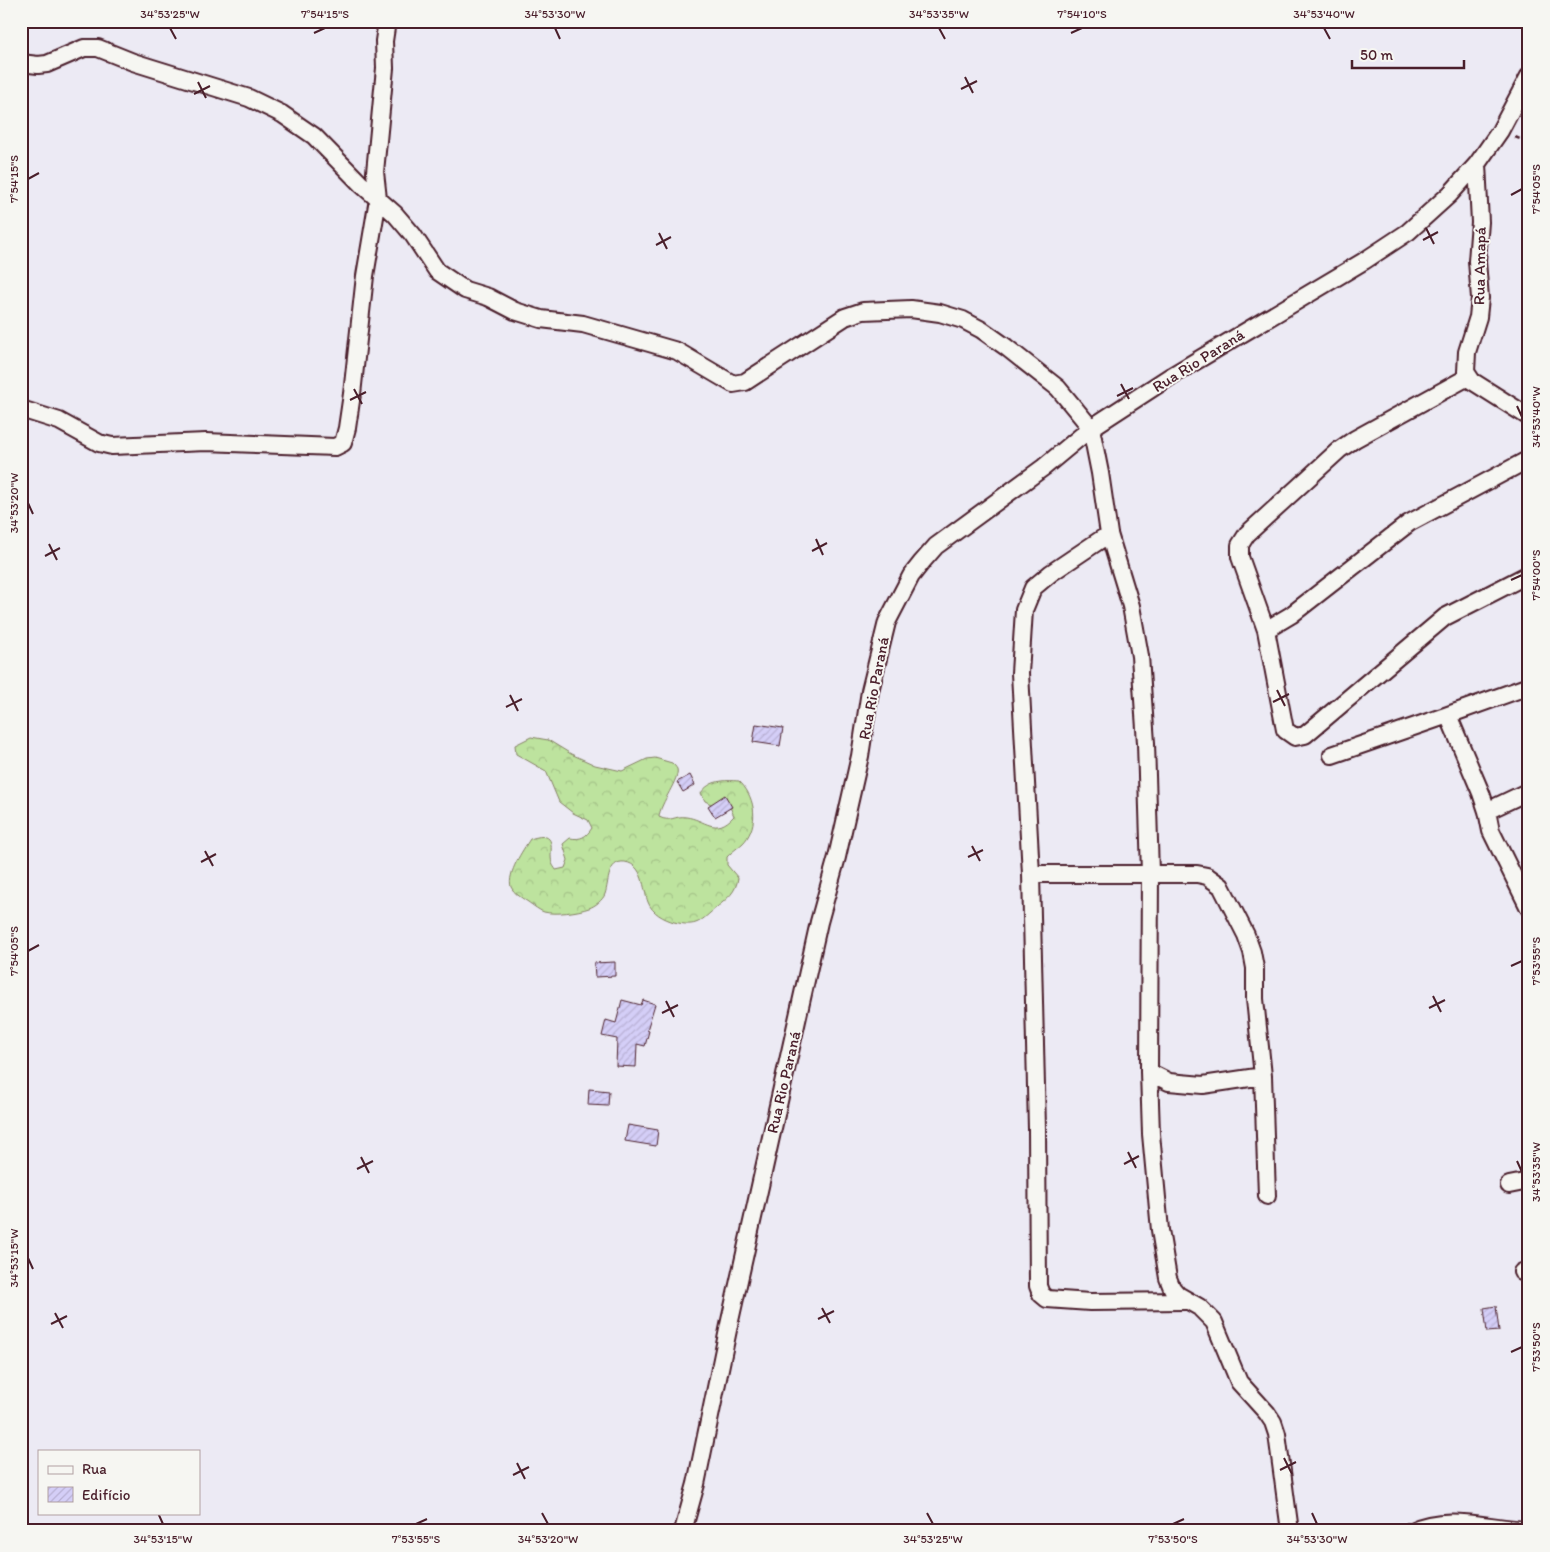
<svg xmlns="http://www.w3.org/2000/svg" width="1550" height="1552" viewBox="0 0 1550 1552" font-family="Itim,sans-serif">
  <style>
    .forest { fill: url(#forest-crowns); stroke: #848164 }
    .building { fill: url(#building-hatch); stroke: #4a1f2b }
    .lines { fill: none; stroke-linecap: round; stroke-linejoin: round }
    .minor-casing { stroke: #4a1f2b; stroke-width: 20 }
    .path { stroke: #4a1f2b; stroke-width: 2.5; stroke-dasharray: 5 4; stroke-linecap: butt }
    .minor { stroke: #f6f6f2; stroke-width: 16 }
    .ticks { fill: none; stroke: #4a1f2b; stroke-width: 2 }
    .labels { text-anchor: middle; stroke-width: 4; stroke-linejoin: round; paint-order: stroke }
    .street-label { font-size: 16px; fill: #4a1f2b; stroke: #f6f6f2 }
    .neatline { fill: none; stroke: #4a1f2b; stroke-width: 2 }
    .ticks-label { font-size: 12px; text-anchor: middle; fill: #4a1f2b }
  </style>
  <defs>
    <pattern id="forest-crowns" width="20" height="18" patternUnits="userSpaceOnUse" patternTransform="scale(1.25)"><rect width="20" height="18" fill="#bde39e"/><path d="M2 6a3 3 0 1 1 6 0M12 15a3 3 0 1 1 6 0" fill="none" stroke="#a4c288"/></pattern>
    <pattern id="building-hatch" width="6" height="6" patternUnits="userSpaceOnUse" patternTransform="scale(1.25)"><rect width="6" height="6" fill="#d4cef7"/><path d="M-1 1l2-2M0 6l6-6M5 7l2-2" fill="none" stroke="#b8b0d4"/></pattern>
  </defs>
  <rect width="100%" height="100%" fill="#eceaf4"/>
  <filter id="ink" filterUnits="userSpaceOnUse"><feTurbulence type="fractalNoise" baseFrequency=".02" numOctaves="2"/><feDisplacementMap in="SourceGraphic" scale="10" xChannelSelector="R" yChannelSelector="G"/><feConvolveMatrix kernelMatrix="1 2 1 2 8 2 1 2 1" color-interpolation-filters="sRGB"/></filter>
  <g filter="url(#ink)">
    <path class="forest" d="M531,737l17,3 23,14 24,11 27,6 25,-12 8,-1 17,5c2,2 4,4 5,6 3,10 -17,34 -18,48 12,6 16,-2 27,0 19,2 29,20 48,-1l-4,-9 -17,-2 -8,-4 -4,-8c9,-13 23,-13 38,-12 15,14 20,39 8,57 -4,7 -14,12 -20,19v8l11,13c-2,14 -10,20 -21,29 -17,14 -19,21 -43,15 -10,-3 -22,-9 -26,-20 -5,-13 -4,-37 -23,-40 -18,-2 -16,21 -20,32 -2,6 -10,12 -16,14 -11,4 -34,7 -45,4 -6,-2 -14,-9 -19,-12 -6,-4 -11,-7 -14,-13 -4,-14 12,-37 19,-48 30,-10 18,12 22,24 1,3 3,5 4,7l9,-2 3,-8 -5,-16 7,-6c11,2 16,-1 22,-10l-4,-8 -15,-7 -14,-11 -13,-31 -30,-17 -1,-9z"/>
    <path class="building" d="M756,724l27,4 -3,18 -27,-4z
      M690,775l5,10 -12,7 -6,-10z
      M725,795l7,12 -17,10 -7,-11z
      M615,962v14l-20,1 -1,-14z
      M622,1000l19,5 2,-5 12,4 -8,26 2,1 -4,15 -8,-2 -1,23 -20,-1 1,-27 -15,-3 4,-16 10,3z
      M589,1089l20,2 -1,15 -20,-1z
      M628,1125l30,5 -2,16 -31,-5z
      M1496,1306l3,25 -12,1 -3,-24z"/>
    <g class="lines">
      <g class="minor-casing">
        <path id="minor" d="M21,63l17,2 9,-1 37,-16h14l35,14 116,36 33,16 32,22 47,48 34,30 18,21 24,36 28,19 23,7 27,14 26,8 42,5 94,27 56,33 12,-2 100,-65 18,-6 48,-2 29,4 23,7 19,10 24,17 52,41 33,40 9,45 9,61 22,72 9,50 6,87 4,130 -1,199 2,62 9,96 8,48 4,10 6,7 21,12 15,15 25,60 28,31 6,9 4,12 13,97
          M1477,164l3,58 -3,39 3,37 -2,19 -11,35 -1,20 6,9 57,36
          M1468,377l-113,62 -16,11 -92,84 -7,11v12l26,73 19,100 10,7 10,-2 140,-118 84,-43
          M21,409l38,12 40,22 13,3 94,-4 129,5 8,-4 4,-15 5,-34 13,-118 13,-77 -3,-27 10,-104 -1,-27 3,-20
          M1109,534l-58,39 -18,15 -9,22 -4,63 11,201 6,255 1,157 3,8 6,5 43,3 95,-1
          M1266,630l25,-15 118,-92 120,-64
          M1529,686l-81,29 33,78 6,18 4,20 38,77
          M1332,755l116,-40
          M1487,811l42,-20
          M1031,874h166l10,2 14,10 25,49 6,17 3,16v31l8,77 4,120
          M1149,1072l20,10 34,3 60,-9
          M1509,1185l20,-4
          M1522,1272l7,-2
          M683,1531l13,-47 33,-159 90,-403 18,-65 23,-101 10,-65 17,-69 24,-46 11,-14 14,-16 108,-79 47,-39 80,-52 193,-115 44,-29 42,-38 27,-30 23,-33 29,-55
          M1411,1531c37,-18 79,-2 118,-1"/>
      </g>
      <path class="path" d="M1515,137l14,6"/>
      <use href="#minor" class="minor"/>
    </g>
  </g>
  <path class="ticks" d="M170,28l6,11M555,28l5,11M939,28l6,11M1324,28l6,11M314,33l11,-5M1071,33l11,-5M965,77l8,16M198,82l8,16M961,89l16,-8M194,94l16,-8M28,179l11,-6M1511,195l11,-6M1426,228l8,16M659,233l8,16M1423,240l15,-8M656,245l15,-8M1121,384l8,15M354,389l8,15M1117,396l16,-8M350,400l16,-8M1517,406l5,11M28,503l5,11M816,539l7,16M49,544l8,16M812,551l15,-8M45,556l15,-8M1511,580l11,-5M1277,690l8,16M510,695l8,16M1273,702l16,-8M506,707l16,-8M972,846l8,15M205,851l8,15M968,857l15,-7M201,862l15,-8M28,951l11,-6M1511,966l11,-5M1433,996l8,16M666,1001l8,16M1429,1008l16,-8M662,1013l16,-8M1128,1152l8,16M361,1157l8,16M1517,1161l5,11M1124,1164l15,-8M357,1169l16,-8M28,1258l5,11M822,1308l8,15M55,1313l8,15M818,1319l16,-8M51,1324l16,-8M1511,1352l11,-5M1284,1458l8,16M517,1463l8,16M1280,1470l16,-8M513,1475l16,-8M158,1513l5,11M542,1513l6,11M927,1513l6,11M1312,1513l5,11M416,1524l11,-5M1173,1524l11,-5"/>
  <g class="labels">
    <g class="street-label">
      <text transform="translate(1479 266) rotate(-89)" y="6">Rua Amapá</text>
      <text transform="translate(1198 360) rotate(-32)" y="6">Rua Rio Paraná</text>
      <text transform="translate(873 688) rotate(-79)" y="6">Rua Rio Paraná</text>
      <text transform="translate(783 1082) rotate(-77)" y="6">Rua Rio Paraná</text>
    </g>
  </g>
  <rect width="1550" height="1552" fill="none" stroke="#f6f6f2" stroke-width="55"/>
  <rect x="38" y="1450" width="162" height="65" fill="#f6f6f2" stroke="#b1a0a2"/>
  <rect x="48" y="1466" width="25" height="8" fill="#f6f6f2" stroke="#b1a0a2"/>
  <text x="82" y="1474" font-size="15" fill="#4a1f2b">Rua</text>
  <rect x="48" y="1487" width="25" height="15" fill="url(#building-hatch)" stroke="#b1a0a2"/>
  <text x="82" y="1500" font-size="15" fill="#4a1f2b">Edifício</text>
  <path d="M1352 60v8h112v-8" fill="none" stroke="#4a1f2b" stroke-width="2.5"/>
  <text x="1360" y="60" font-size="15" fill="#4a1f2b" stroke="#f6f6f2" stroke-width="4" paint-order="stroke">50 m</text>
  <rect x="28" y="28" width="1494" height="1496" class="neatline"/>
  <g class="ticks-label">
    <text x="170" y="18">34°53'25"W</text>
    <text x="325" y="18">7°54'15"S</text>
    <text x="555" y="18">34°53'30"W</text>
    <text x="939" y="18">34°53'35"W</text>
    <text x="1082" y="18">7°54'10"S</text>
    <text x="1324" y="18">34°53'40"W</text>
    <text transform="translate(14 179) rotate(-90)" y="4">7°54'15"S</text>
    <text transform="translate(1536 189) rotate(-90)" y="4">7°54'05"S</text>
    <text transform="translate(1536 417) rotate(-90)" y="4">34°53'40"W</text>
    <text transform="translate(14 503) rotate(-90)" y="4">34°53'20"W</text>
    <text transform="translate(1536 575) rotate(-90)" y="4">7°54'00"S</text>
    <text transform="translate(14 951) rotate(-90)" y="4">7°54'05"S</text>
    <text transform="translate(1536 961) rotate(-90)" y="4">7°53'55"S</text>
    <text transform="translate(1536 1172) rotate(-90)" y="4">34°53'35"W</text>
    <text transform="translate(14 1258) rotate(-90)" y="4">34°53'15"W</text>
    <text transform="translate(1536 1347) rotate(-90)" y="4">7°53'50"S</text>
    <text x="163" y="1543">34°53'15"W</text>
    <text x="416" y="1543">7°53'55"S</text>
    <text x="548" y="1543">34°53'20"W</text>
    <text x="933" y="1543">34°53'25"W</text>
    <text x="1173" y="1543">7°53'50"S</text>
    <text x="1317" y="1543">34°53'30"W</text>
  </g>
</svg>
